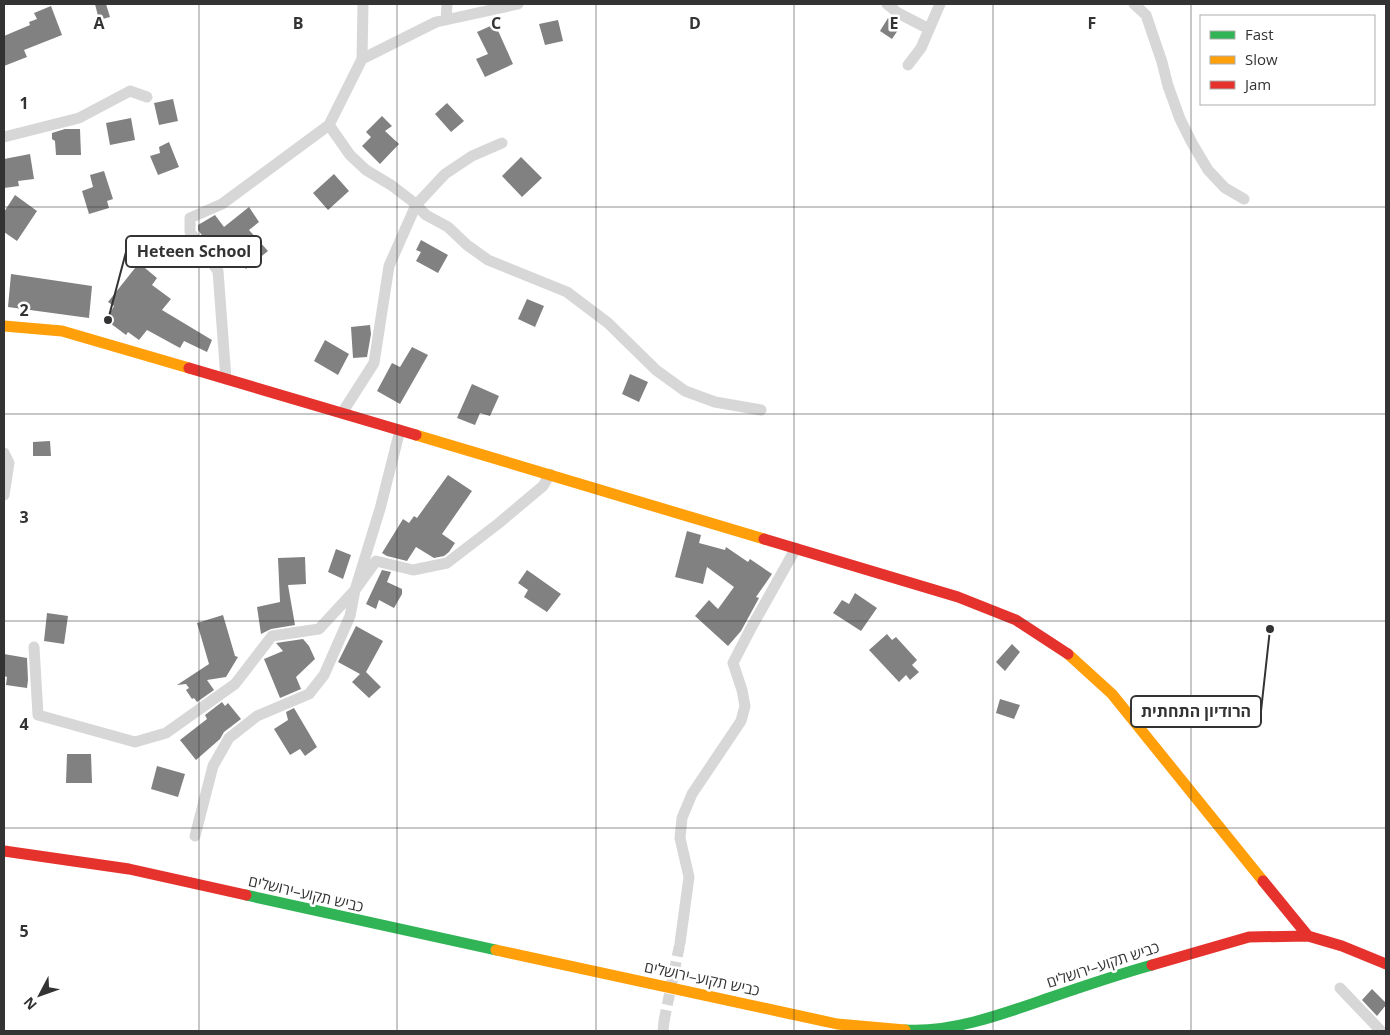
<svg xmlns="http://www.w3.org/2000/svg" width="1390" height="1035" viewBox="0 0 1390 1035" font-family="'Open Sans','Noto Sans Hebrew',sans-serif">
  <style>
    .building { fill: #818181 }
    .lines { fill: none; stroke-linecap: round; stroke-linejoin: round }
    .street-tunnel { stroke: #d6d6d6; stroke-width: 11; stroke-dasharray: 11 5.5; stroke-linecap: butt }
    .street { stroke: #d7d7d7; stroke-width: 11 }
    .fast { stroke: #30b455; stroke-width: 11 }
    .slow { stroke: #ff9f0a; stroke-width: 11 }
    .jam { stroke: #e5322d; stroke-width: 11 }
    .grid { fill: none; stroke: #333; stroke-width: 1; stroke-opacity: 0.55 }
    .labels { text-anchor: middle; stroke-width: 5; stroke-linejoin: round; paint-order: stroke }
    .street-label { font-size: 15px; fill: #333; stroke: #fff }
    .grid-label { font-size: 16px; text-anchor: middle; font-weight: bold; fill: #333; stroke: #fff; stroke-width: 5; stroke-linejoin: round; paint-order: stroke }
    .leader { fill: none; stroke: #333; stroke-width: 2 }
    .callout-dot { fill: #333; stroke: #fff; stroke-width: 2 }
    .callout { fill: #fff; stroke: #333; stroke-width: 2 }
    .callout-label { font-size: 16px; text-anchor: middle; font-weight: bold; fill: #333 }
  </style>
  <rect width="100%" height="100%" fill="#fff"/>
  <path class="building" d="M95,4h11l4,13 -11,3z
    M51,6l11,29 -38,15 3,7 -23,9v-30l26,-11 -1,-3 8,-3 -3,-6z
    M888,18l12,9 -8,12 -12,-8z
    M558,20l5,21 -18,4 -6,-21z
    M495,24l18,40 -28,13 -9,-18 12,-5 -11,-22z
    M173,99l5,22 -19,4 -5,-22z
    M447,103l17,18 -13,11 -16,-18z
    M382,116l10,10 -7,5 14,13 -19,20 -18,-18 9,-9 -5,-5z
    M131,118l4,22 -25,5 -4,-22z
    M65,129h15l1,26h-25l-1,-14 -3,-2v-6z
    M169,142l10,25 -21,8 -8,-19 10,-3 -1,-6z
    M30,154l4,25 -16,2 1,5 -15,2v-29z
    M521,157l21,21 -20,19 -20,-21z
    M104,171l9,28 -6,2 2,7 -20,6 -7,-23 11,-4 -3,-12z
    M334,174l15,17 -21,19 -15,-17z
    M15,195l22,16 -20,30 -13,-9v-20z
    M249,207l10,15 -10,8 19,21 -22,18 -22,-27 -11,8 -15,-20v-5l17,-10 9,12z
    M421,240l27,15 -10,18 -22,-12 5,-9 -5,-2z
    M139,263l18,15 -5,7 19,14 -9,11 50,30 -5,12 -23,-11 -4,7 -33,-18 -8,10 -11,-8 -2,3 -20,-15 8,-14 -6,-4z
    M11,274l81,12 -3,32 -81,-11z
    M527,299l17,7 -9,21 -17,-8z
    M370,325l1,9 -4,23 -14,1 -2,-31z
    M325,340l24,14 -11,21 -24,-14z
    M412,347l16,8 -28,49 -23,-13 15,-28 8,4z
    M630,374l18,8 -9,20 -17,-8z
    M472,384l27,12 -9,20 -10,-3 -5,12 -18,-7z
    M50,441l1,15h-18v-14z
    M448,475l24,16 -30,43 13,9 -6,9 -5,4 -10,2 -18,-11 -9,14 -20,-5 -5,-3 21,-34 6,4 5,-7 3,2z
    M687,531l14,4 -2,8 26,7 1,-3 22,15 2,-3 22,15 -16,23 3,1 -18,33 -13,15 -33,-30 14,-16 9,9 16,-22 -27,-20 -4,17 -28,-7z
    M336,549l15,6 -8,24 -15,-7z
    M305,557l1,27 -18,1 7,40 -24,4 -10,5 -4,-27 23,-5 -2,-44z
    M382,570l9,2 -4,10 15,7v5l-8,14 -15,-8 -3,9 -10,-5z
    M527,570l34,24 -14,18 -23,-15 4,-7 -10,-7z
    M855,593l22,15 -16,23 -28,-18 9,-13 7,4z
    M47,613l21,3 -4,28 -20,-3z
    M223,615l12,41 3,1 -12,20 -19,3 7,10 -17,12 -3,-4 -2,1 -6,-9 3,-2 -3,-4 -9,1 32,-21 -12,-41z
    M356,626l27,15 -17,31 15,15 -12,11 -17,-16 8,-8 -22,-12z
    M887,634l5,6 4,-3 21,23 -5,5 7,7 -9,8 -4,-5 -7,7 -30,-32z
    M303,639l6,7 6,13 -19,18 5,12 -21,9 -16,-39 19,-8 -7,-8z
    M1012,644l8,8 -15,19 -9,-9z
    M4,654l23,4 1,22 -1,8 -21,-3 1,-8 -3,-1z
    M1000,699l20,6 -6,14 -18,-6z
    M222,702l3,4 3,-3 13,16 -17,13 -4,7 -24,21 -16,-20 27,-21 -2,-4z
    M294,708l23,39 -12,9 -5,-7 -10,6 -16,-26 14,-9 -2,-8z
    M67,754h24l1,29h-26z
    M157,766l28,8 -7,23 -27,-8z
    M1372,989l14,14v2l-9,11 -15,-16z"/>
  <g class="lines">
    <path class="street-tunnel" d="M664,1021l16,-78"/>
    <path class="street" d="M887,4l11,9 31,16
      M1134,4l12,11 16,47 6,24 12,33 12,24 16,27 17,18 19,11
      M446,20l1,-16
      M362,59l74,-37 82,-18
      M908,65l13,-17 19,-44
      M329,125l21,30 16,15 25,15 21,16 14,14 22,12 19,18 21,15 79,32 41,31 48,47 29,21 30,11 46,8
      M4,137l75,-19 51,-27 17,6
      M226,379l-8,-108 -28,-39v-14l32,-14 107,-79 33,-66 1,-55
      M342,413l32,-50 15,-97 27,-61 29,-31 27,-18 30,-13
      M4,453l5,10 -5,32
      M34,647l4,68 97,27 31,-9 69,-49 37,-48 47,-7 36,-39 25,-81 20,-79
      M195,836l18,-70 16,-28 28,-22 52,-22 15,-19 26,-59 5,-26 21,-29 37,9 34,-7 52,-40 44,-37 7,-12
      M680,943l9,-66 -9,-39 2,-20 10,-24 49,-73 4,-15 -3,-16 -9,-27 17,-33 46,-82
      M1340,988l41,43
      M663,1031l1,-10"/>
    <path class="fast" d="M246,895l250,55
      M905,1030c46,3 98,-16 141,-31 35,-12 70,-24 106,-34"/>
    <path class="slow" d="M4,326l58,5 127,37
      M416,435l348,104
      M1068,654l44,40 151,187
      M496,950l341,74 68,6"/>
    <path class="jam" d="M189,368l227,67
      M764,539l194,58 58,23 52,34
      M4,851l125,18 117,26
      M1263,881l45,55
      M1152,965l97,-28 59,-1 34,10 44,18"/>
  </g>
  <path class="grid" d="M199,4v1027M397,4v1027M596,4v1027M794,4v1027M993,4v1027M1191,4v1027M4,207h1382M4,414h1382M4,621h1382M4,828h1382"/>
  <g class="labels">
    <g class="street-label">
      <text transform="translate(306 894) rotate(13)" y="5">כביש תקוע–ירושלים</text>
      <text transform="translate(1103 965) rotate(-18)" y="5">כביש תקוע–ירושלים</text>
      <text transform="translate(702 979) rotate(12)" y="5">כביש תקוע–ירושלים</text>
    </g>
  </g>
  <g class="grid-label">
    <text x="99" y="29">A</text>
    <text x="298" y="29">B</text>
    <text x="496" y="29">C</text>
    <text x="695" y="29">D</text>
    <text x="894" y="29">E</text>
    <text x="1092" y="29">F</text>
    <text x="24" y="109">1</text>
    <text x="24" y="316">2</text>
    <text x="24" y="523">3</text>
    <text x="24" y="730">4</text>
    <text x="24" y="937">5</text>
  </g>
  <path class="leader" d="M108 320L126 252M1270 629L1261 711"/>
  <g class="callout-dot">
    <circle cx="108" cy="320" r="5"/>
    <circle cx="1270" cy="629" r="5"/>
  </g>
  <g class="callout">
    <rect x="126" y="236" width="135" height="31" rx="5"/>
    <rect x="1131" y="696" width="130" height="31" rx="5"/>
  </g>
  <g class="callout-label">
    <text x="194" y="257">Heteen School</text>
    <text x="1196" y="717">הרודיון התחתית</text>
  </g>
  <rect width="1390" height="1035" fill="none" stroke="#333333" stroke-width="10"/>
  <rect x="1200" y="15" width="175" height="90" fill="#ffffff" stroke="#adadad"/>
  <rect x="1210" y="31" width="25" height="8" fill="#30b455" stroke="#adadad"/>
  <text x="1245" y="40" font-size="15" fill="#333333">Fast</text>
  <rect x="1210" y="56" width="25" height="8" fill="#ff9f0a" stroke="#adadad"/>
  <text x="1245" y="65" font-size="15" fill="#333333">Slow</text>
  <rect x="1210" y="81" width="25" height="8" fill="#e5322d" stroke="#adadad"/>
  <text x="1245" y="90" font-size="15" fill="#333333">Jam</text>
  <g transform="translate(40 995) rotate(229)" stroke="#ffffff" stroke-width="4" paint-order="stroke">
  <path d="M0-4L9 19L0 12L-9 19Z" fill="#333333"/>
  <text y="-8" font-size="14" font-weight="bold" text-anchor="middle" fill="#333333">N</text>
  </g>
</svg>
